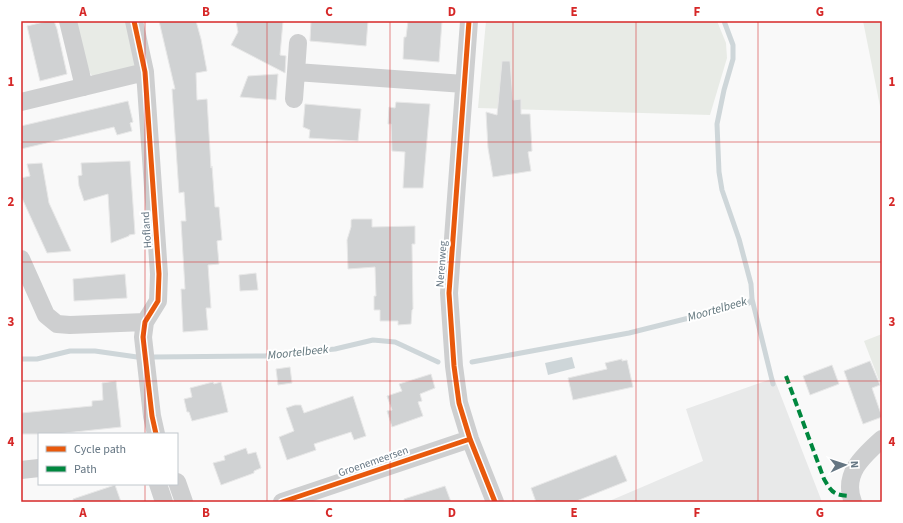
<svg xmlns="http://www.w3.org/2000/svg" width="903" height="523" viewBox="0 0 903 523" font-family="'Source Sans 3',sans-serif">
  <style>
    .built { fill: #e8e9e9 }
    .green { fill: #e8ebe6 }
    .water { fill: #ced6d9 }
    .lines { fill: none; stroke-linecap: round; stroke-linejoin: round }
    .stream { stroke: #ced6d9; stroke-width: 5 }
    .building { fill: #d0d2d3; stroke: #e8e8e8 }
    .minor { stroke: #cecfd0; stroke-width: 18 }
    .quiet { stroke: #00873e; stroke-width: 4; stroke-dasharray: 8 4; stroke-linecap: butt }
    .cycleway-casing { stroke: #fff; stroke-width: 8 }
    .cycleway { stroke: #e8590c; stroke-width: 5 }
    .grid { fill: none; stroke: #d62828; stroke-width: 1; stroke-opacity: 0.55 }
    .labels { text-anchor: middle; stroke-width: 4; stroke-linejoin: round; paint-order: stroke }
    .street-label { font-size: 11px; fill: #657683; stroke: #fff }
    .water-label { font-size: 12px; font-style: italic; fill: #60757c; stroke: #fff }
    .neatline { fill: none; stroke: #d62828; stroke-width: 1.5 }
    .grid-label { font-size: 13px; text-anchor: middle; font-weight: bold; fill: #d62828 }
  </style>
  <rect width="100%" height="100%" fill="#f9f9f9"/>
  <path class="built" d="M774,378l48,124h-215l96,-41 -17,-52z"/>
  <path class="green" d="M75,21h53l9,43 -6,6 -38,7 -7,-9z
    M486,21h231l9,22 1,15 -17,57 -232,-7z
    M863,21h19v95z
    M882,334v54l-18,-47z"/>
  <path class="water" d="M572,357l3,11 -27,7 -3,-12z"/>
  <g class="lines">
    <path class="stream" d="M724,21l9,24v14l-9,31 -7,34 2,48 3,18 17,49 12,45 1,15 21,85
      M153,357l112,-1 70,-7 38,-9 22,2 43,20
      M21,359h16l33,-8h25l42,6
      M472,362l157,-29 120,-30 3,-4"/>
  </g>
  <path class="building" d="M48,21h6l3,8 10,45 -27,7 -13,-55z
    M159,21h37l5,18 6,32 -11,2 1,27 10,-1 4,69 1,-2 3,41h4l3,33 -5,1 2,23 -11,1 3,43h-5l2,22 -25,2 -2,-43h4l-4,-68h5l-2,-29 -5,1 -7,-104h3z
    M236,21h47l-3,34 6,1 -1,17 -54,-28 7,-13z
    M311,21h57l-2,25 -56,-5z
    M408,21h34l-3,41 -36,-3 1,-22h2z
    M502,61h8l3,39 8,-1v15h9l2,37 -4,1 3,19 -38,6 -5,-29 -2,-36 11,3z
    M278,74l-2,26 -36,-3 8,-21z
    M128,101l5,21 -3,1 2,8 -15,4 -3,-8 -93,22v-23z
    M396,102l34,2 -7,84h-20l2,-36 -13,-1 -1,-27h-3l1,-17 6,1z
    M305,104l56,5 -3,32 -49,-3 1,-8 -7,-3z
    M130,161l5,73 -6,1v1l-18,7 -3,-49 -24,7 -5,-15 -1,-10 4,-1 -1,-12z
    M42,163l7,40 22,48 -24,2 -26,-57v-18l9,-2 -3,-12z
    M353,219h19v8l43,-1v18h-3l1,65 -1,1 -1,14 -13,1v-4h-18v-11h-6v-14h2l-1,-29 -27,2 -1,-29 4,-13v-7z
    M256,273l2,17 -18,1 -1,-16z
    M125,274l2,24 -53,3 -1,-22z
    M622,359v2l5,-1 6,27 -60,13 -5,-22 39,-9 -2,-6z
    M870,361l10,24 -8,3 10,29 -19,7 -19,-53z
    M832,365l7,19 -29,11 -7,-19z
    M290,367l2,16 -14,2 -2,-16z
    M431,374l4,14 -15,6 2,7 -4,1 5,14 -31,11 -5,-16 5,-1 -5,-14 15,-5 -3,-7z
    M116,381l5,46 -65,7h-35v-21l71,-7v-5l11,-1 -1,-17z
    M213,382l1,2 7,-2 7,30 -36,9 -3,-9h-2l-3,-13 8,-2 -2,-9z
    M353,396l13,40 -12,4 -3,-8 -37,12 2,6 -29,10 -8,-23 15,-6 -8,-23 9,-3h6l3,8z
    M246,448l2,6 8,-2 5,16 -7,3v2l-33,12 -8,-22 12,-3 -1,-4z
    M616,455l11,26 -53,21h-38l-5,-14z
    M115,485l6,17h-48v-3z
    M445,486l6,16h-47v-3z"/>
  <g class="lines">
    <path class="minor" d="M68,21l16,66
      M134,21l11,51 14,202 -1,27 -13,21 -2,15 9,79 4,18
      M469,21l-20,272 5,73 5,37 11,36 25,63
      M296,72l2,-29
      M294,99l2,-27 168,12
      M21,102l124,-30
      M21,259l25,56 11,9 13,1 75,-3
      M21,470l18,-2
      M177,482l7,20
      M158,484l6,18
      M282,502l188,-63
      M853,502c-11,-28 10,-46 29,-63"/>
    <path class="quiet" d="M786,376l38,103c8,14 10,16 26,17"/>
    <g class="cycleway-casing">
      <path id="cycleway" d="M134,21l11,51 14,202 -1,27 -13,21 -2,15 9,79 4,18
        M469,21l-20,272 5,73 5,37 11,36 25,63
        M282,502l188,-63"/>
    </g>
    <use href="#cycleway" class="cycleway"/>
  </g>
  <path class="grid" d="M145,21v413M267,21v481M390,21v481M513,21v481M636,21v481M758,21v481M21,142h861M21,262h861M21,381h861M145,484v18"/>
  <g class="labels">
    <g class="street-label">
      <text transform="translate(146 230) rotate(-94)" y="4">Hofland</text>
      <text transform="translate(441 264) rotate(-86)" y="4">Nerenweg</text>
      <text transform="translate(373 461) rotate(-19)" y="4">Groenemeersen</text>
    </g>
    <g class="water-label">
      <text transform="translate(717 309) rotate(-16)" y="4">Moortelbeek</text>
      <text transform="translate(298 352) rotate(-6)" y="4">Moortelbeek</text>
    </g>
  </g>
  <rect width="903" height="523" fill="none" stroke="#ffffff" stroke-width="44"/>
  <rect x="38" y="433" width="140" height="52" fill="#ffffff" stroke="#c1c8cd"/>
  <rect x="46" y="446" width="20" height="6" fill="#e8590c" stroke="#c1c8cd"/>
  <text x="74" y="453" font-size="12" fill="#657683">Cycle path</text>
  <rect x="46" y="466" width="20" height="6" fill="#00873e" stroke="#c1c8cd"/>
  <text x="74" y="473" font-size="12" fill="#657683">Path</text>
  <g transform="translate(845 465) rotate(87)" stroke="#ffffff" stroke-width="3" paint-order="stroke">
  <path d="M0-3L7 15L0 10L-7 15Z" fill="#657683"/>
  <text y="-6" font-size="11" font-weight="bold" text-anchor="middle" fill="#657683">N</text>
  </g>
  <rect x="22" y="22" width="859" height="479" class="neatline"/>
  <g class="grid-label">
    <text x="83" y="16">A</text>
    <text x="206" y="16">B</text>
    <text x="329" y="16">C</text>
    <text x="452" y="16">D</text>
    <text x="574" y="16">E</text>
    <text x="697" y="16">F</text>
    <text x="820" y="16">G</text>
    <text x="11" y="86">1</text>
    <text x="892" y="86">1</text>
    <text x="11" y="206">2</text>
    <text x="892" y="206">2</text>
    <text x="11" y="326">3</text>
    <text x="892" y="326">3</text>
    <text x="11" y="446">4</text>
    <text x="892" y="446">4</text>
    <text x="83" y="517">A</text>
    <text x="206" y="517">B</text>
    <text x="329" y="517">C</text>
    <text x="452" y="517">D</text>
    <text x="574" y="517">E</text>
    <text x="697" y="517">F</text>
    <text x="820" y="517">G</text>
  </g>
</svg>
